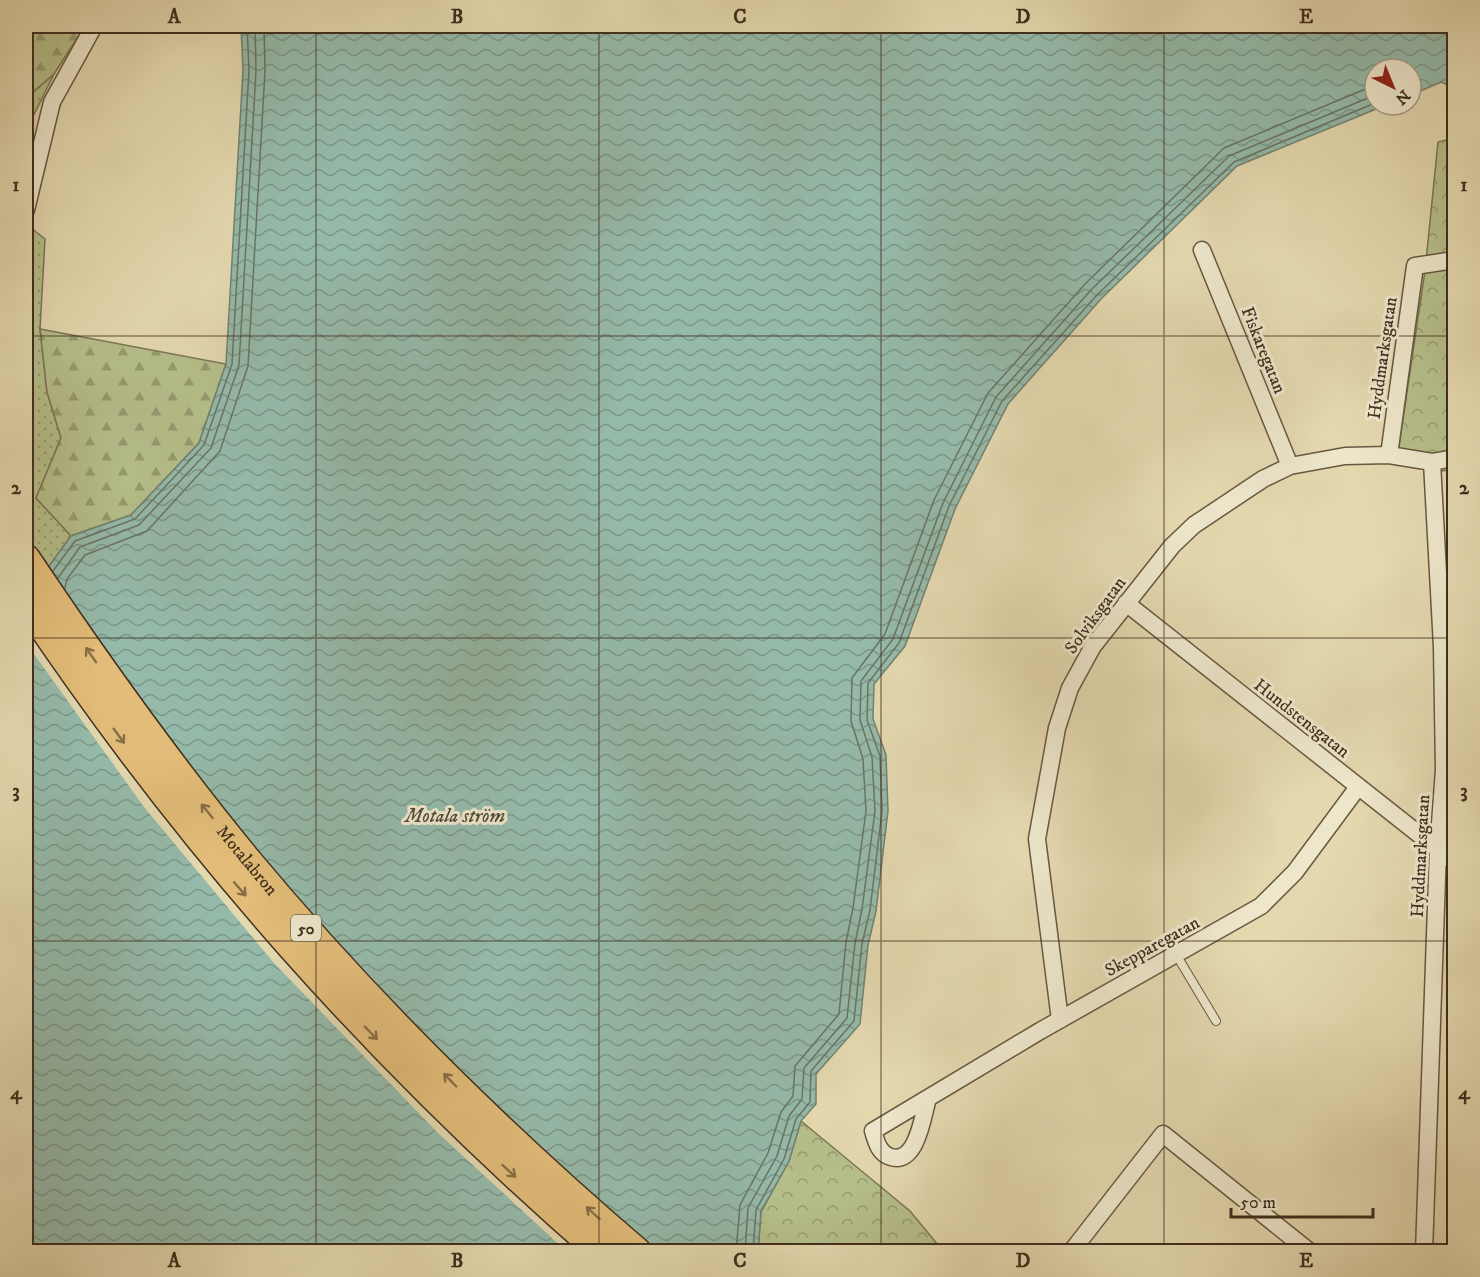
<svg xmlns="http://www.w3.org/2000/svg" width="1480" height="1277" viewBox="0 0 1480 1277" font-family="'IM FELL DW Pica',serif">
  <style>
    .grass { fill: url(#grass-dots); stroke: #7a7654; stroke-width: 1.5 }
    .forest { fill: url(#forest-firs); stroke: #7a7654; stroke-width: 1.5 }
    .park { fill: url(#park-crowns); stroke: #7a7654; stroke-width: 1.5 }
    .water { fill: url(#water-waves); stroke: #738272; stroke-width: 1.5 }
    .pier { fill: #e4d8af }
    .lines { fill: none; stroke-linecap: round; stroke-linejoin: round }
    .shore { stroke: #6a7464; stroke-width: 1.5 }
    .service-casing { stroke: #685842; stroke-width: 10 }
    .minor-casing { stroke: #685842; stroke-width: 19 }
    .trunk-casing { stroke: #3f2e1e; stroke-width: 31 }
    .service { stroke: #ede6cb; stroke-width: 8 }
    .minor { stroke: #ede6cb; stroke-width: 16 }
    .trunk { stroke: #e2bc78; stroke-width: 28 }
    .oneway { stroke: #886e46 }
    .grid { fill: none; stroke: #3f2e1e; stroke-width: 1.5; stroke-opacity: 0.55 }
    .labels { text-anchor: middle; stroke-width: 6; stroke-linejoin: round; paint-order: stroke }
    .shield { fill: #ede6cb; stroke: #736552; stroke-width: 1.5 }
    .shield-label { font-size: 16px; font-weight: bold; fill: #3f2e1e }
    .street-label { font-size: 18px; fill: #3f2e1e; stroke: #ede6cb }
    .water-label { font-size: 20px; font-style: italic; fill: #504a3a; stroke: #ede6cb }
    .neatline { fill: none; stroke: #3f2e1e; stroke-width: 2 }
    .grid-label { font-size: 20px; text-anchor: middle; font-weight: bold; fill: #3f2e1e }
  </style>
  <defs>
    <pattern id="grass-dots" width="8" height="8" patternUnits="userSpaceOnUse" patternTransform="scale(1.5)"><rect width="8" height="8" fill="#b5be8a"/><path d="M2 2h.1M6 6h.1" fill="none" stroke="#959b70" stroke-width="1.8" stroke-linecap="round"/></pattern>
    <pattern id="forest-firs" width="22" height="20" patternUnits="userSpaceOnUse" patternTransform="scale(1.5)"><rect width="22" height="20" fill="#b5be8a"/><path d="M5 1l3.5 6h-7zM16 11l3.5 6h-7z" fill="#959b70"/></pattern>
    <pattern id="park-crowns" width="20" height="18" patternUnits="userSpaceOnUse" patternTransform="scale(1.5)"><rect width="20" height="18" fill="#b5be8a"/><path d="M2 6a3 3 0 1 1 6 0M12 15a3 3 0 1 1 6 0" fill="none" stroke="#959b70"/></pattern>
    <pattern id="water-waves" width="16" height="10" patternUnits="userSpaceOnUse" patternTransform="scale(1.5)"><rect width="16" height="10" fill="#95baaa"/><path d="M0 5q4-4 8 0t8 0" fill="none" stroke="#7b988a"/></pattern>
  </defs>
  <rect width="100%" height="100%" fill="#e4d8af"/>
  <filter id="stains"><feTurbulence type="fractalNoise" baseFrequency=".00333" numOctaves="4"/><feColorMatrix values="0 0 0 0 .2 0 0 0 0 .09 0 0 0 0 .02 0 0 0 .5 -.17"/></filter>
  <radialGradient id="worn" r=".72"><stop offset=".6" stop-color="#630" stop-opacity="0"/><stop offset="1" stop-color="#630" stop-opacity=".3"/></radialGradient>
  <path class="grass" d="M54,74l-28,57v-33z
    M26,224l19,15 -5,90 7,63 14,46 -25,60 35,38 -24,33 -21,70z"/>
  <path class="forest" d="M26,26h59l-31,48 -28,24z
    M40,329l186,35 -27,79 -68,72 -60,21 -35,-38 25,-60 -14,-46z"/>
  <path class="park" d="M1454,138v331l-18,3 -39,-12 28,-189 13,-129z
    M1454,799v60l-6,-6z
    M801,1121l109,90 33,40 -185,1 3,-40 28,-51z"/>
  <path class="water" d="M241,26h1213v62l-13,-6 -30,13v-26h-36v36h11l-149,61 -136,133 -93,105 -53,105 -50,137 -31,38 -1,35 13,36 2,56 -12,100 -8,34 -8,79 -44,50v30l-15,17 -12,40 -28,50 -3,40 -732,1v-613l21,-70 24,-33 60,-21 68,-72 27,-79 17,-294z"/>
  <path class="pier" d="M44,568l101,142 111,141 115,130 106,109 180,161h-91l-129,-119 -163,-169 -130,-156 -118,-164v-15z"/>
  <g class="lines">
    <path class="shore" d="M53,571l22,-30 60,-22 69,-74 28,-81 17,-294 -2,-44
      M58,578l22,-31 59,-22 72,-77 28,-83 17,-294 -1,-45
      M65,588l2,-9 18,-24 62,-24 73,-80 28,-85 17,-295 -1,-45
      M736,1252l4,-47 28,-52 13,-41 12,-16 2,-30 44,-52 7,-72 7,-34 13,-97 -3,-52 -12,-38 1,-43 33,-44 49,-134 54,-107 97,-109 139,-136 151,-63
      M745,1252l3,-44 29,-52 12,-40 13,-17 2,-31 43,-50 8,-75 7,-34 13,-98 -3,-54 -12,-37 1,-39 32,-42 50,-136 53,-106 95,-107 138,-134 146,-61
      M753,1252l3,-42 28,-51 12,-40 14,-17 1,-31 43,-50 8,-77 8,-34 12,-99 -2,-55 -13,-36 1,-37 31,-40 50,-137 53,-105 95,-106 137,-133 141,-59"/>
    <g class="service-casing">
      <path id="service" d="M1177,956l39,65"/>
    </g>
    <g class="minor-casing">
      <path id="minor" d="M26,210l26,-108 42,-76
        M1202,250l88,216
        M1389,455l26,-189 39,-6
        M1126,603l328,259
        M1060,1020l-23,-181 20,-111 13,-40 23,-42 79,-100 22,-21 69,-46 27,-13 55,-10 44,-1 43,7 22,-4
        M928,1098c-5,17 -11,67 -37,59 -12,-3 -15,-16 -18,-26l167,-100 221,-125 34,-34 63,-85
        M1071,1252l92,-118 147,118
        M1424,1252l14,-403 6,-79 -2,-123 -10,-185"/>
    </g>
    <g class="trunk-casing">
      <g id="trunk">
        <path id="s1" d="M26,559c69,103 141,204 220,300 118,142 251,273 391,393"/>
        <path d="M26,602c164,245 352,456 575,650"/>
      </g>
    </g>
    <use href="#service" class="service"/>
    <use href="#minor" class="minor"/>
    <use href="#trunk" class="trunk"/>
  </g>
  <defs><path id="oneway-shaft" d="M-6 0H5M1.5-3L5.5 0L1.5 3" fill="none" stroke-width="1.6" stroke-linecap="round" stroke-linejoin="round" transform="scale(1.5)"/></defs>
  <g class="oneway">
    <use href="#oneway-shaft" transform="translate(91 655) rotate(-125)"/>
    <use href="#oneway-shaft" transform="translate(119 736) rotate(54)"/>
    <use href="#oneway-shaft" transform="translate(207 811) rotate(-129)"/>
    <use href="#oneway-shaft" transform="translate(240 889) rotate(49)"/>
    <use href="#oneway-shaft" transform="translate(371 1033) rotate(46)"/>
    <use href="#oneway-shaft" transform="translate(450 1080) rotate(-134)"/>
    <use href="#oneway-shaft" transform="translate(509 1171) rotate(42)"/>
    <use href="#oneway-shaft" transform="translate(593 1213) rotate(-138)"/>
  </g>
  <path class="grid" d="M316,26v1226M599,26v1226M881,26v1226M1164,26v1226M26,336h1428M26,638h1428M26,941h1428"/>
  <g class="labels">
    <rect class="shield" x="291" y="915" width="30" height="26" rx="4.5"/>
    <g class="shield-label">
      <text x="306" y="934">50</text>
    </g>
    <g class="street-label">
      <text transform="translate(1264 350) rotate(68)" y="6">Fiskaregatan</text>
      <text transform="translate(1382 358) rotate(-82)" y="6">Hyddmarksgatan</text>
      <text transform="translate(1095 615) rotate(-54)" y="6">Solviksgatan</text>
      <text transform="translate(1302 718) rotate(38)" y="6">Hundstensgatan</text>
      <text transform="translate(1420 856) rotate(-87)" y="6">Hyddmarksgatan</text>
      <text dy="6" stroke="none"><textPath href="#s1" startOffset="374">Motalabron</textPath></text>
      <text transform="translate(1152 946) rotate(-29)" y="6">Skepparegatan</text>
    </g>
    <g class="water-label">
      <text x="455" y="822">Motala ström</text>
    </g>
  </g>
  <rect width="1480" height="1277" fill="none" stroke="#e4d8af" stroke-width="66"/>
  <g transform="translate(1393 87) rotate(137)"><circle r="28" fill="#ede6cb" stroke="#a79c86" stroke-width="1.5"/>
  <path d="M0-4.5L10 22L0 15L-10 22Z" fill="#8f2418"/>
  <text y="-9" font-size="16" font-weight="bold" text-anchor="middle" fill="#3f2e1e">N</text>
  </g>
  <path d="M1231 1208v9h142v-9" fill="none" stroke="#3f2e1e" stroke-width="3"/>
  <text x="1240" y="1208" font-size="18" fill="#3f2e1e" stroke="#ede6cb" stroke-width="4.5" paint-order="stroke">50 m</text>
  <rect x="33" y="33" width="1414" height="1211" class="neatline"/>
  <g class="grid-label">
    <text x="174" y="23">A</text>
    <text x="457" y="23">B</text>
    <text x="740" y="23">C</text>
    <text x="1023" y="23">D</text>
    <text x="1306" y="23">E</text>
    <text x="16" y="191">1</text>
    <text x="1464" y="191">1</text>
    <text x="16" y="494">2</text>
    <text x="1464" y="494">2</text>
    <text x="16" y="797">3</text>
    <text x="1464" y="797">3</text>
    <text x="16" y="1099">4</text>
    <text x="1464" y="1099">4</text>
    <text x="174" y="1267">A</text>
    <text x="457" y="1267">B</text>
    <text x="740" y="1267">C</text>
    <text x="1023" y="1267">D</text>
    <text x="1306" y="1267">E</text>
  </g>
  <rect width="100%" height="100%" filter="url(#stains)"/>
  <rect width="100%" height="100%" fill="url(#worn)"/>
</svg>
